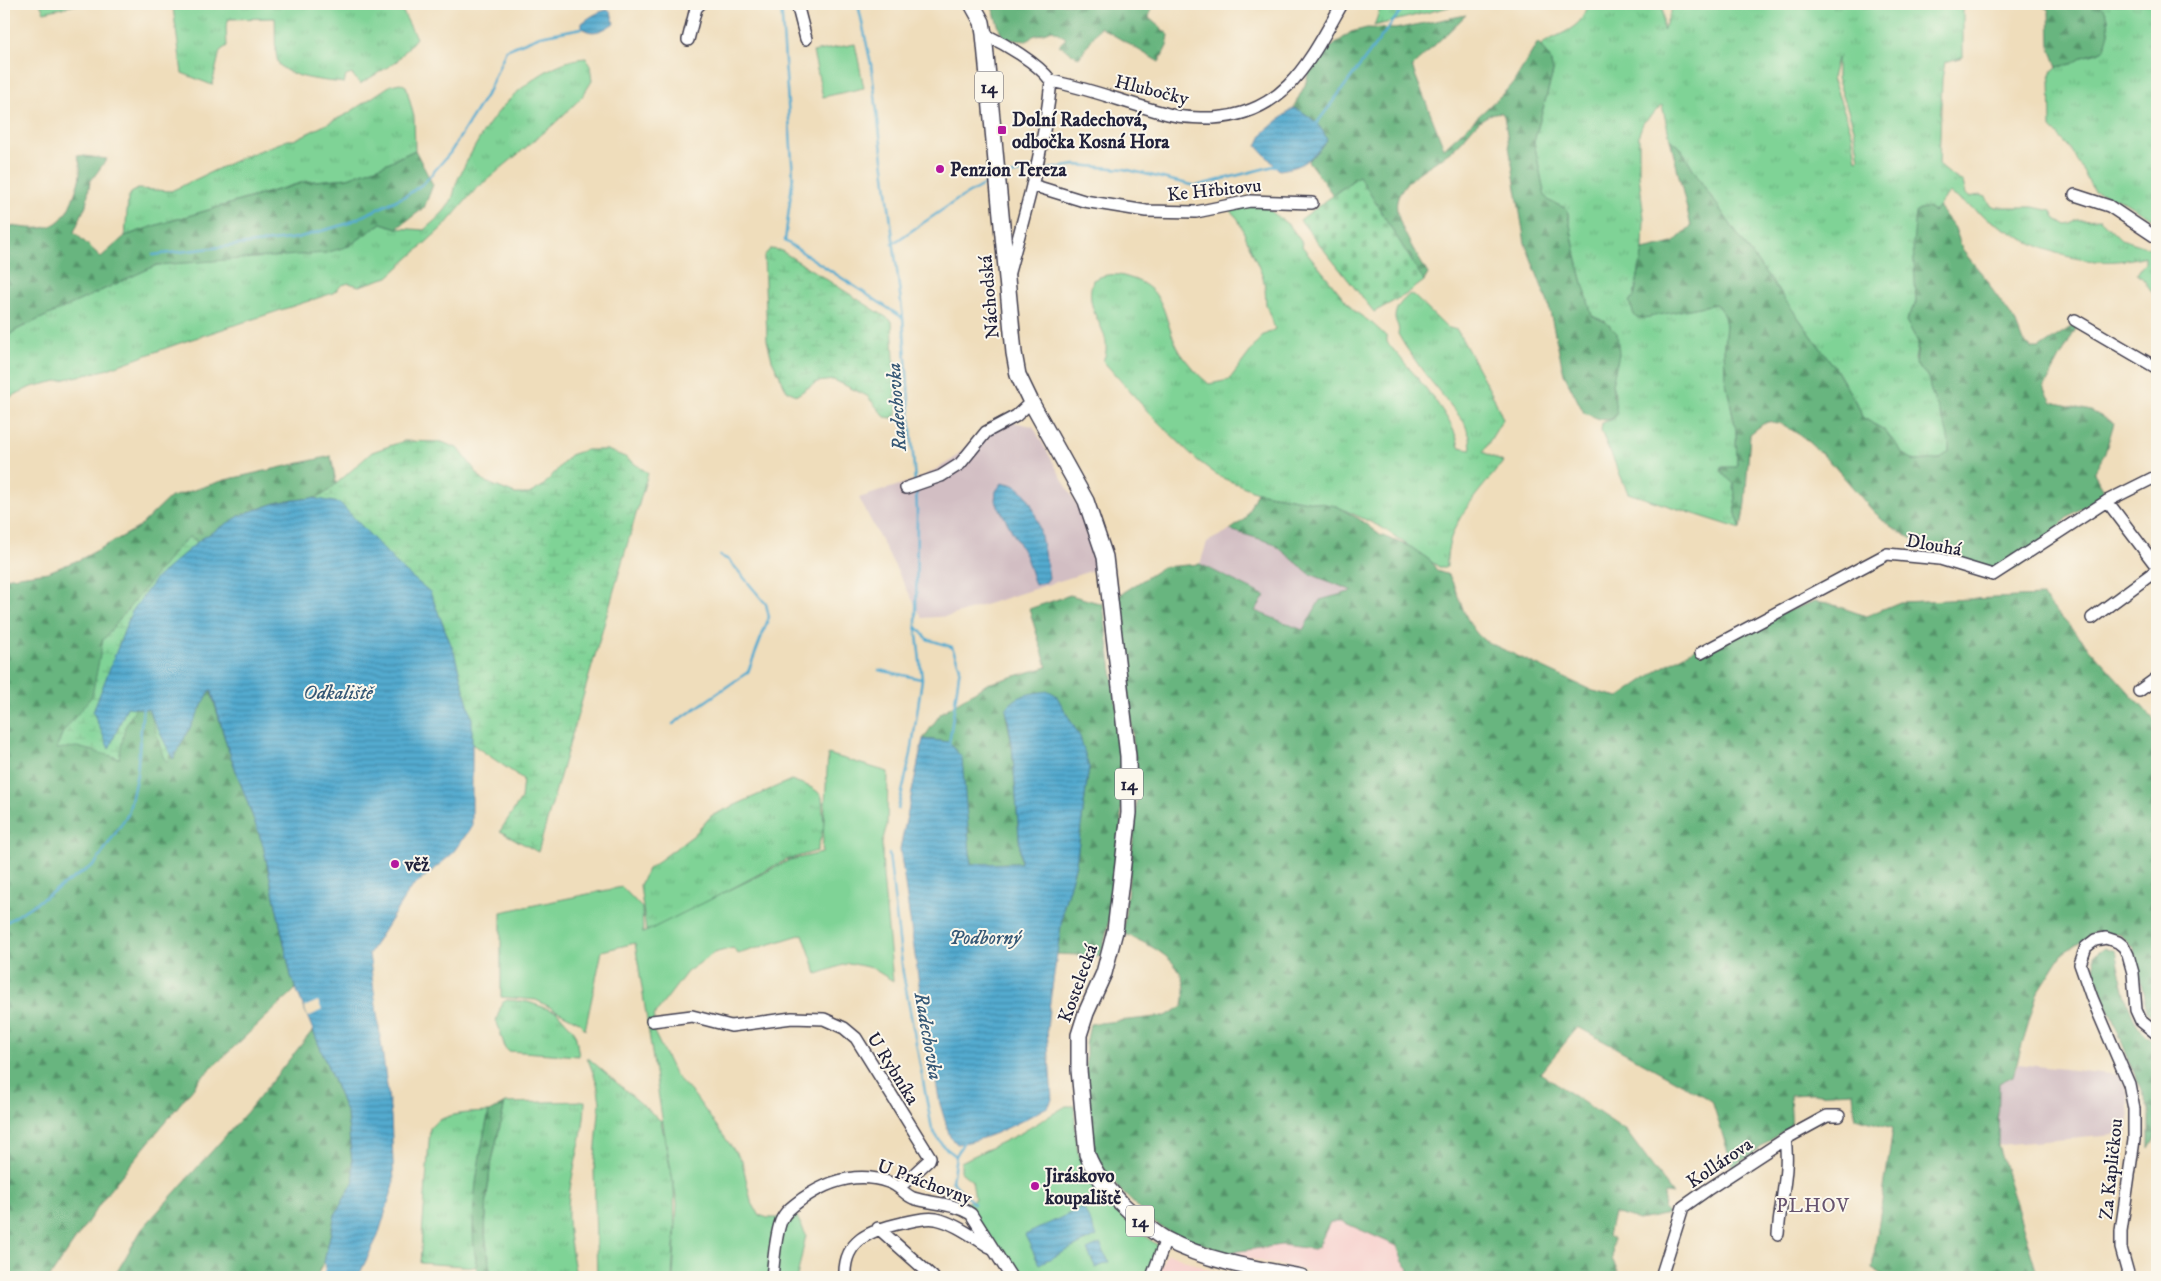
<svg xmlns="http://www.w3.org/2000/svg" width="2161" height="1281" viewBox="0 0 2161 1281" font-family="'IM FELL DW Pica',serif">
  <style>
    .built { fill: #f7d0cd }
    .industrial { fill: #d2bec3 }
    .grass { fill: url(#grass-tufts); stroke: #507a68; fill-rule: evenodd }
    .forest { fill: url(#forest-firs); stroke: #446c5d }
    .wetland { fill: url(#wetland-marsh); stroke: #507a68 }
    .cemetery { fill: url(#cemetery-stones); stroke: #507a68 }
    .garden { fill: #7fd396; stroke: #507a68 }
    .water { fill: url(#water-rules); stroke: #3a6685 }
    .pier { fill: #efddbb }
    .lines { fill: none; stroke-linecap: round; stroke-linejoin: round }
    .stream { stroke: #53aacf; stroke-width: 2.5 }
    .minor-casing { stroke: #413e4e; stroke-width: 14 }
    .major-casing { stroke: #413e4e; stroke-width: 18 }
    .minor { stroke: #fff; stroke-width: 11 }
    .major { stroke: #fff; stroke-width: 15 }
    .poi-dot { fill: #b5179e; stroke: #fbf7ec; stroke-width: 2 }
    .labels { text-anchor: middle; stroke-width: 4; stroke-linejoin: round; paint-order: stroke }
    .shield { fill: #fbf7ec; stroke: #636270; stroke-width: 1 }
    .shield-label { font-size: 18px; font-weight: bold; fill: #22223b }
    .street-label { font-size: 19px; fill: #22223b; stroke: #fbf7ec }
    .poi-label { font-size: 19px; font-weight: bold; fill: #22223b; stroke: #fbf7ec; text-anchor: start }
    .water-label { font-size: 20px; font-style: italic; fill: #365876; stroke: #fbf7ec }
    .neighbourhood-label { font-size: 20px; letter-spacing: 1px; fill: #67546f; stroke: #fbf7ec }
  </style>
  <defs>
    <pattern id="grass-tufts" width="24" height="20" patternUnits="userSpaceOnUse" patternTransform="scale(1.25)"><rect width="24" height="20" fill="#7fd396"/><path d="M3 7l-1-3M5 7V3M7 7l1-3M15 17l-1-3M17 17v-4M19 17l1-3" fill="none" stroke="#6db582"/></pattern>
    <pattern id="forest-firs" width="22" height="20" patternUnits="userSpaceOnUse" patternTransform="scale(1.25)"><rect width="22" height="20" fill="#67b57f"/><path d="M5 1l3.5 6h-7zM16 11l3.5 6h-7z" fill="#549369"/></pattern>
    <pattern id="wetland-marsh" width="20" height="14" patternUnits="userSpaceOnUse" patternTransform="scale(1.25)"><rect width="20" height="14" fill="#7fd396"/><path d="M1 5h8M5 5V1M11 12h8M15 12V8" fill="none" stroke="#6db582"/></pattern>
    <pattern id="cemetery-stones" width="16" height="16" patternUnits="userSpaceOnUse" patternTransform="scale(1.25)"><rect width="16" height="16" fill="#7fd396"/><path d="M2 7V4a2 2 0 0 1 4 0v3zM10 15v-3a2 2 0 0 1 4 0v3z" fill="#6db582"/></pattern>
    <pattern id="water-rules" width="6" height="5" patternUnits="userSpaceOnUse" patternTransform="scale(1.25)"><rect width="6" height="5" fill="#53aacf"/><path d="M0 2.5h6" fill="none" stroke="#448aa9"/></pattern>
  </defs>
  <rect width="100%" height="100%" fill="#fbf7ec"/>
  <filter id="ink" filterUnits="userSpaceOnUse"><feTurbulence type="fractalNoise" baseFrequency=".02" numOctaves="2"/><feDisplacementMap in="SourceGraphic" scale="10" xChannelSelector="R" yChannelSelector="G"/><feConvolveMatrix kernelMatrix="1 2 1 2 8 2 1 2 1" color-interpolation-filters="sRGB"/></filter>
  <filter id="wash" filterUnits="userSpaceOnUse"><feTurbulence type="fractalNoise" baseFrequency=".0096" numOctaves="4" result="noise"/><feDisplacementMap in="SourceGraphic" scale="20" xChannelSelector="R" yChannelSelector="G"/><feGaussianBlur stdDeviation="1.12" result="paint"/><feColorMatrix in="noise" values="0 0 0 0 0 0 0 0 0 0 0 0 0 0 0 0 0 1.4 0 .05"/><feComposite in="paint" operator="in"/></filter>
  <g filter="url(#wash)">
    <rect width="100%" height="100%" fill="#efddbb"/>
    <path class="built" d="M1330,1222h13l55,24 5,16 6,7 -2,8h-75l-109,-24 58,-8 33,4 4,-2z
      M1166,1254h5l35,15 33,8h-82z"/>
    <path class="industrial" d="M995,419l38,7 46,83 13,39 5,21 -147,47 -28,2 -63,-120 62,-20 31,-18z
      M1230,530l43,13 37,31 44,17 -34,9 -17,30 -48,-19 9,-15 -64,-32 7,-22z
      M2018,1064l101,11 9,18 2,26 -3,15 -129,11 1,-62 14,-7z"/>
    <path class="grass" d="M40,4h40l-36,8z
      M164,4h235l17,34 -20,24 -36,22 -8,-10 -6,2 -2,7c-16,-2 -60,-5 -66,-21 -4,-11 -2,-31 -3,-44l-46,1 -3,8 1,19 -7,5 -8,34 -30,-12 -9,-65h-9z
      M1592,4h71v27l11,-27h289v53l-18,5 -3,17 -3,86 12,10 12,7 3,12 3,3 11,-2 6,2 4,7 5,3h39l18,4 4,8 10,6 5,-1 6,-4 23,-1 21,20 36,11v49l-14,-20 -6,-5 8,-12v-6c-75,21 -136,-23 -196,-63l-15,19c-6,-5 -11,-5 -18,-1v91l-10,19 12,21 -3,18 14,19 2,12 13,29 6,18 -1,14 -10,7 -24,2 -11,-7 -20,-24 -22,-13 -3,-9 -23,-39 -89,-121 -44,-63 -23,-38 -10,-8 -8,-34 -19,18 -4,11v41l5,43 -1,32 -9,47 5,21 76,-14 4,3 5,9 2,9 -2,20 1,32 11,53 1,38 -15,-1 12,17 2,30 5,15 -113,-36 -27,-62 1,-8 11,-4 2,-24 -3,-11 7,-30 -13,-32 -14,-6 -15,-55 -10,-52 -18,-8 -4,-4 -11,-55 19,-70 -3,-13 -9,-11 1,-4c11,-7 27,-12 36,-21 6,-6 7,-14 14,-19zM1837,58v20l17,50 5,31 -3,1 -4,-27 -20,-55z
      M2098,4h55l4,4v214l-36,-22 -27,-9 -25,-44 -18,-19 -1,-50 3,-8 4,-3 15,-3 11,-7 15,-4 7,-5c3,-18 8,-31 -7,-44z
      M586,58l4,7 2,16 -10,16 -28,27 -79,66 -31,36 -56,51 -29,9 -10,-3 -7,2 -9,8 -153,50 -75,27 -74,17 -27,13v-61l12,-9 124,-58 17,-7 192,-19 32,-23 16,5 27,2c10,-9 22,-18 28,-31 3,-7 3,-15 7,-22 20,-41 39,-74 78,-100 15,-10 31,-18 49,-19z
      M400,83l6,3 8,31 1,33 -34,16 -33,12 -44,4 -147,43 -32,11 3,-37 3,-6 7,-4 33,2 72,-34 45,-17h6l53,-26 44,-29z
      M1263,205l27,21 13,18 -1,2 51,64 20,14 14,13v5c21,26 67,73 72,105l12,2 -1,-12 -6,-15 -39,-48 -20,-28 -7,-12c2,-8 -2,-10 -3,-16 0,-11 8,-18 15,-24l4,2 32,31 11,3 37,68 9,21 -20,33 20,10c-24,31 -59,63 -56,105h-8l-58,-40 -45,-21 -79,-14 -37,-15 -23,-17 -46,-45 -48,-54c14,-30 -22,-46 -10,-81 12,-6 21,-7 34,-3 43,12 34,42 53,75 8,12 18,23 29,32l20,-4 33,-44 13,-7 -9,-24 -1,-18 -2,-10 -25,-58 -10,-11z
      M791,780c11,4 25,7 31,17l2,29 -7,25 -31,9 -120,63 -20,8 -6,-46 8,-16 46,-34 17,-19z
      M507,1000l21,2 29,10 18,20 4,24 -71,-5 -3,-3 -3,-10 -2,-1v-7l-4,-9 6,-18z
      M587,1057l74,64 13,66 1,44 -3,46h-75l-3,-109 6,-66 -3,-19z
      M585,1101c0,33 -12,63 -16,95 -4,27 3,55 7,81h-85l-6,-43 2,-39 3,-25 15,-67z
      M489,1112c-12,55 -19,98 -12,155l-57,-4 10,-135c13,-16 40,-15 59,-16z"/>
    <path class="forest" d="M991,4h161l-3,14 20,17 -2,11 -8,16 -59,-35 -21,31 -20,-13 7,-7 -13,-8 -20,6 -6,5 -24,-2z
      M2039,4h59l8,8 2,6 1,15 -4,14 -3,4 -19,6 -11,7 -15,3 -7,-19 -1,-38z
      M1466,15l-54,52 32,81 68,-63 26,-43 12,17 3,13 -19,70 11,54 4,5 18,8 10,52 15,55 14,6 11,11 2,21 -7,30 5,31c-10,10 -22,2 -33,-2l-20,-39 -16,-71 -23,-60 -21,-127 -2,-3c-7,-2 -15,3 -21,7 -10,8 -16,19 -26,28 -18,16 -52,27 -58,53 -4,19 22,57 31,73l-4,7 -65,-105 -26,19 -25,-34 19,-20c-2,-12 -22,-31 -34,-33l12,-23 7,-23 39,-30 16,-4 28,1z
      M1670,139l10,8 23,38 44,63 89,121 23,39 3,9 22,13 20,24 11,7 24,-2 10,-7c1,-24 -11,-40 -18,-61 -2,-5 -1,-11 -4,-15 -2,-4 -8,-7 -11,-11l2,-23 -12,-21 10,-19 -3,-57 3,-34c7,-4 12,-4 18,1l4,-6 17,22 8,23 25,30 3,7 24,33 8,21 9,6h7l41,-27 -36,67 8,14 39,9 23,12 -9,30 -11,20 12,20 -34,21 -17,16 -12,17 -23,20 -21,8 -59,-20 -50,-29 -17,-15 -38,-44 -32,-30 -21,-13 -15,-3 -17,13 -5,69 -4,26 -5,-15 -2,-30 -13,-12 1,-5h15l-1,-37 -11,-53 -1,-32 2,-20 -2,-9 -5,-9 -4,-3 -76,15 -5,-4 -5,-14 5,-4 9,-47 30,-7 18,-17z
      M415,150l18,35 -9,23 -27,20 -16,-5 -32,23 -23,7 -169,12 -141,65 -12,9v-114c38,5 57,10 71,-32 5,-14 8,-25 2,-38l30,4 -17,23 -4,23 -12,27 27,25 24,-21 32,-11 148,-43 43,-4 33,-12z
      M331,456l9,47 -28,-5 -33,4 -36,12 -115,193 20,2 25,49 37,-70 17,58 36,99 28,131 5,13 -94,88 -94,115 -58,85h-46v-699l44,-6 33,-13 57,-31 31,-30 56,-18z
      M1257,492l79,14 23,13 21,16 31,12 20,14 6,10 12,4c12,23 15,50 36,66l108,50 26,6 42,-29 34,-19 42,-20 78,-28 13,2 38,13 34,-14 142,-6 115,127v297l-10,-8 -13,-64 -13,-13 -25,-3 -33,21 -26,41 -24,82 -14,7 -1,62 38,125 -1,7h-148l-15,-9 21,-140 -38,-10 -2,-26 -63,3 2,35 -9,1 -50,37 -21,-67 -134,-74 -38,46 86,58 47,63 -8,-1 -2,16 6,5 -31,6 -25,-7 -5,23 5,2 -1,21 6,12 -3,6h-208l2,-8 -6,-7 -6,-16 -54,-24h-13l-12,25 -4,2 -33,-4 -55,8 -57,-21 -16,-10 -31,-30 -13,-14 -15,-27 -8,-81v-25l4,-21 76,-8 17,-10c0,-6 3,-13 2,-19 -5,-30 -38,-43 -62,-54l13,-119 1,-35 -19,-183 45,-29 37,-3 65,32 -10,15 48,19 17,-30 33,-9 -43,-17 -37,-31 -43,-13 15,-11z
      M1070,595l33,9c7,58 18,117 19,175 1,56 -7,123 -21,177l-44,-2 7,-49 12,-41 13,-97 -83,-52 6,29 9,119 -50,1 -5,-47 -17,-75 -26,-3 18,-26 46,-29 60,-17 -18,-58z
      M2105,947l10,4c7,27 13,81 42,91v93l-8,14v-38l-54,-137 -1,-19z
      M313,1030l34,84 7,67 -19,34 -11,47 -8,15h-202l28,-48 105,-117z
      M505,1103l-15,67 -3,25 -2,39 6,43h-14c0,-15 -4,-31 -4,-46 0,-41 7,-80 16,-119z"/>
    <path class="wetland" d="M1382,4h72l-5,3 -75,19z
      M770,249l10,1 112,71 5,93 -5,4 -7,-1 -18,-21 -33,-16 -17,2 -20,13 -10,-4 -15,-31 -5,-20 -3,-84z
      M404,441l38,1 17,7 24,32 32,13h14l14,-8 27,-31 15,-5h22l18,7 23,16 -110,379 -38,-21 21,-32 2,-20 -73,-50 -140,-229 16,-7 46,-41z
      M189,537l6,2 2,5 8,129 -38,89 -4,-6 -12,-41 -11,-10 -4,2 -11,20 -6,31 -42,-11 -21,2 7,-17 29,-36 11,-56 75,-93z"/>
    <path class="cemetery" d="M1359,176l65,105 -19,14 -31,17 -74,-92z"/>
    <path class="garden" d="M855,44l9,44 -41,9 -10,-45z
      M828,754l60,18 -1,53 -5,18 1,33 10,105 -21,-13 -23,-5 -32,11 -14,-40 -65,20 -5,-6 -19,5 -27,19 -32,42 -3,14 23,47 19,20 48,66 9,40 8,14 9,3h13l13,-7 12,24 -9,42h-124l4,-74 -12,-66 -30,-194 -33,8 -17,79 -6,-8 -43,-22 -35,-3v-85l121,-25 20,21 1,25 147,-73 32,-7z
      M1066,1106h8c2,15 0,36 6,51 14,36 47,68 79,89l-12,31h-133l-51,-73 12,-5 -3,-18 -11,-9v-10l60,-29z"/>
    <path class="water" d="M607,10l4,2 3,11c-10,7 -21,13 -32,5v-5c8,-6 15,-11 25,-13z
      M1293,108c12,2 32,21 34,33 -16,17 -23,26 -48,29l-22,-24 6,-13z
      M1002,483c30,-2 37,43 41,64 2,11 5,20 6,31l-3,4 -11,3 -9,-28 -31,-57 1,-9z
      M312,498l28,5 61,65 29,24 24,60 18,67v108l-21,28 -41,34 -41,65 22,162 3,68 -16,52 -18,37 -5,4h-27l-4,-15 11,-47 19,-34 -7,-67 -56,-138 -28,-131 -36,-99 -16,-57 -38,70 -25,-50 -21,-2 -18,42 -16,-37 38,-99 25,-35 45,-39 42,-25 36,-12z
      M1049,691l7,4 24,42 9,30 -13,97 -12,41 -15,104 -2,21 5,69 -3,7c-29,16 -60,34 -92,38l-7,-7 -10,-33 -16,-85 -24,-170 23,-110 26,3 13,16 9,106 50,-1 -9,-119 -6,-35c10,-15 27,-16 43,-18z
      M1083,1207l14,29 -58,28 -14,-29z
      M1100,1244l9,18 -13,6 -9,-18z"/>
    <path class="pier" d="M318,1001l4,9 -14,7 -4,-10z"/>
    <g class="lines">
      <path class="stream" d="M781,4l12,172 -8,65 118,77
        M858,4l13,60 32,254 12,164
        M1314,127l92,-123
        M1043,170l33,-5 48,4 72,17 82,-21
        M1002,176l26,-4
        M892,244l65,-44 35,-20
        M153,255l144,-17 49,-14 61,-29 17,-12 26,-30 39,-63 17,-40 34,-14 42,-8
        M917,627l10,12 25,8 8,20 -11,77
        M879,670l42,9
        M673,724l75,-52 21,-55 -3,-13 -37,-44 -9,-4
        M898,809l13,-55 11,-75 -6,-54 1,-113 -1,-24
        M889,854l14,119 29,156 11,17 13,10
        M4,924l91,-60 33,-50 9,-40 6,-68
        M964,1141l-8,15 -4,25 22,23
        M325,1277l1,-8"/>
    </g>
  </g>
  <g filter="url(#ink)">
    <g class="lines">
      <g class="minor-casing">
        <path id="minor" d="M797,4l9,35
          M984,34c21,10 54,29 67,47 -6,65 -25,128 -42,191
          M688,40l8,-32 4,-4
          M1051,81c41,8 80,24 121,34 13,3 28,3 41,3 73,-4 97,-58 129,-114
          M1032,185l52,16 62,10 50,1 54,-11 62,2
          M2075,195l34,11 48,32
          M2075,320l82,48
          M906,488l35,-12 19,-12 26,-32 30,-16 15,-14
          M2107,501l50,66
          M2092,618l65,-48
          M1701,653l186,-99 53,5 53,16 114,-74 50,-25
          M2139,691l18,-13
          M652,1021l40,-5 39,10 61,-8 32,1 20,9 12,10 74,119 -1,3 -29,27
          M878,1228l55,49
          M1778,1234c2,-31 12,-64 7,-95
          M772,1277c2,-17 3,-40 9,-56 4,-10 13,-16 21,-22 26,-18 55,-28 86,-17 11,3 17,13 25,16 19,6 41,5 58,16l40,63
          M845,1277c-2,-37 26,-47 57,-54 11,-2 23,-6 34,-4 19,4 37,18 54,28
          M1152,1277l14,-38
          M1661,1277l22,-70 24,-17 78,-51 42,-23h12
          M2129,1277l-8,-29v-17l13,-91v-31l-5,-25 -37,-86 -12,-34 6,-17 9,-7 11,-2 12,4 6,5 4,8 5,18 3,37 5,11 16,13"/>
      </g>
      <g class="major-casing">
        <path id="major" d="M972,4l10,18 2,12 30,319 4,22 13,27 55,99 19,56 23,199 1,57 -14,118 -11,42 -18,40 -7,22v35l8,84c7,19 20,34 34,49 14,13 28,27 44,36 41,22 91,30 136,38"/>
      </g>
      <use href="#minor" class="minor"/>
      <use href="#major" class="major"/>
    </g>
  </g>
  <g class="poi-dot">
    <rect x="997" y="125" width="10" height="10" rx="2.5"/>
    <circle cx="940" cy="169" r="5"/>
    <circle cx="395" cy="864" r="5"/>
    <circle cx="1035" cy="1186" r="5"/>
  </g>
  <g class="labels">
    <g class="shield">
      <rect x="975" y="71.5" width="28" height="31" rx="4"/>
      <rect x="1115" y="768.5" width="28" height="31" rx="4"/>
      <rect x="1126" y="1205.5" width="28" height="31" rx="4"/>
    </g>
    <g class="shield-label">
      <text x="989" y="93">14</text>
      <text x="1129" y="790">14</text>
      <text x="1140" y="1227">14</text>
    </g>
    <g class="street-label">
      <text transform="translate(1152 89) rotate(14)" y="7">Hlubočky</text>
      <text transform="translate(1214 189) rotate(-6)" y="7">Ke Hřbitovu</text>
      <text transform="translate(988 297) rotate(-95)" y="7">Náchodská</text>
      <text transform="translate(1934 544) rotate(10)" y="7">Dlouhá</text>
      <text transform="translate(1077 983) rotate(-70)" y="7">Kostelecká</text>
      <text transform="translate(894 1068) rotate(58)" y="7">U Rybníka</text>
      <text transform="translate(1719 1162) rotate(-34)" y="7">Kollárova</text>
      <text transform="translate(2110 1169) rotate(-84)" y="7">Za Kapličkou</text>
      <text transform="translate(925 1181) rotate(20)" y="7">U Práchovny</text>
    </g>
    <g class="poi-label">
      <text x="1012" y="126">Dolní Radechová,<tspan x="1012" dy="22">odbočka Kosná Hora</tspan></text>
      <text x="950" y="176">Penzion Tereza</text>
      <text x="405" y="871">věž</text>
      <text x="1045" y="1182">Jiráskovo<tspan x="1045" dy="22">koupaliště</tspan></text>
    </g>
    <g class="water-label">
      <text transform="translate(896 407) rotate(-94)" y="7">Radechovka</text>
      <text x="338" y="699">Odkaliště</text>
      <text x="985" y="944">Podborný</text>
      <text transform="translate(929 1036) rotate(80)" y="7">Radechovka</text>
    </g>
    <g class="neighbourhood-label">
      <text x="1813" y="1212">PLHOV</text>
    </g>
  </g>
  <rect width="2161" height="1281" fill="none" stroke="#fbf7ec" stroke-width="20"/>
</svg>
